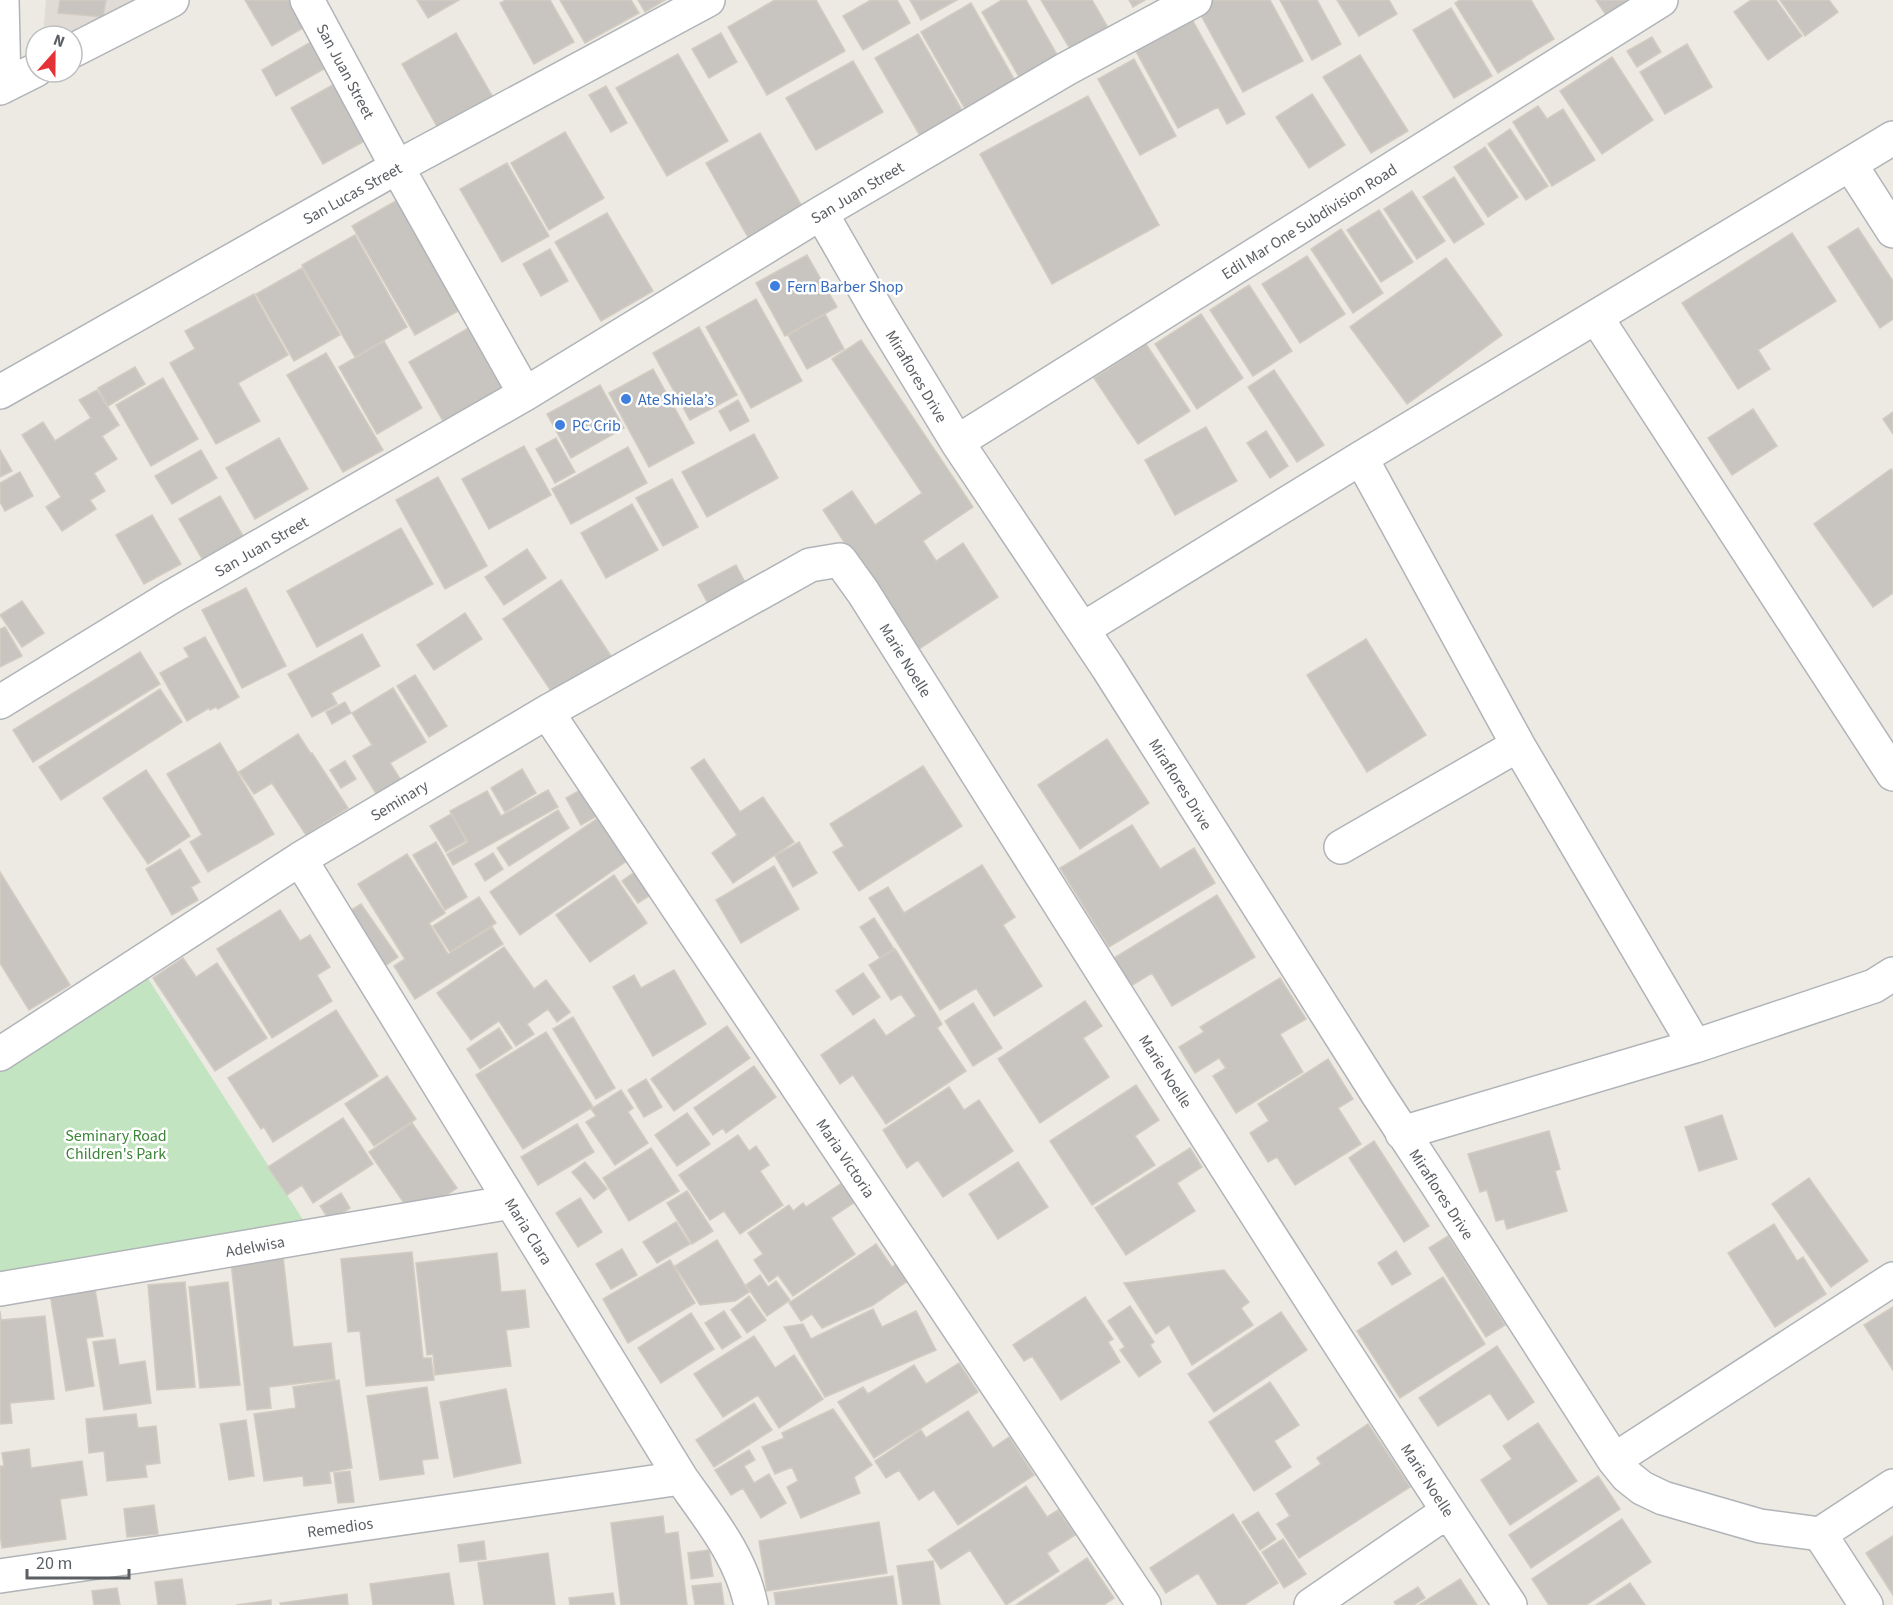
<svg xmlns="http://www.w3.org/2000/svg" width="1893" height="1605" viewBox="0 0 1893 1605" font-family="'Source Sans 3',sans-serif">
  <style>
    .education { fill: #e0dbd4 }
    .green { fill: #c3e4c0 }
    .building { fill: #c8c5c0; stroke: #d2cbc1; stroke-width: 1.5 }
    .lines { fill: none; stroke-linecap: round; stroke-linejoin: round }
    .minor-casing { stroke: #b0b4b8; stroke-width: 36 }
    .minor { stroke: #fff; stroke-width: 33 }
    .shop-dot { fill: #3f7fe0; stroke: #fff; stroke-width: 2 }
    .labels { text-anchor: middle; stroke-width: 5; stroke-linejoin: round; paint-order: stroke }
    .street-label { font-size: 16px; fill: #5b5f63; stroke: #fff }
    .shop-label { font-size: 16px; fill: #366cbe; stroke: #fff; text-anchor: start }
    .park-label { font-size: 16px; fill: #3c8538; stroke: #fff }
  </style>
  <rect width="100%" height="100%" fill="#edeae3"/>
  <path class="education" d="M46,0h111l-85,36h-29z"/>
  <path class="green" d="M147,977l162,252 -309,53v-215z"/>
  <path class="building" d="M60,0h46l-3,17 -45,-4z
    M245,0h51l14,24 -38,22z
    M417,0h42l-31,18z
    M506,0h44l24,42 -40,22 -34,-61z
    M560,0h71l8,13 -54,30z
    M638,0h27l-20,12z
    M775,0h41l29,51 -78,44 -39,-68z
    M871,0h26l13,23 -47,27 -20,-34z
    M910,0h47l-36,20z
    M1002,0h24l34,60 -38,22 -40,-70z
    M1041,0h51l22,38 -38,21z
    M1129,0h16l-12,7z
    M1212,0h58l33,61 -60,31 -46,-84z
    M1280,0h37l24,44 -29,16z
    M1337,0h52l8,14 -38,22z
    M1460,0h71l23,39 -56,34 -43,-70z
    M1596,0h33l4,6 -23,15z
    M1751,0h25l26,36 -34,24 -34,-48z
    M1780,0h49l9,12 -33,24z
    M971,3l47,83 -50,28 -47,-82z
    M1451,8l41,68 -38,22 -41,-68z
    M1189,14l56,100 -18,10 -9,-17 -40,21 -46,-84z
    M456,33l38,66 -55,31 -37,-66z
    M721,33l16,29 -28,16 -17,-29z
    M918,34l52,90 -43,24 -52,-90z
    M1652,37l9,15 -24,15 -10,-16z
    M316,39l15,26 -55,31 -14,-26z
    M1687,44l25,43 -47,27 -25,-42z
    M678,54l50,87 -61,35 -51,-88z
    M1360,55l48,76 -37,22 -48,-76z
    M1612,57l41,63 -51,34 -42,-63z
    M1134,59l42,77 -36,19 -42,-76z
    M853,61l30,51 -67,38 -30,-52z
    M338,82l32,56 -47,26 -32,-56z
    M606,86l21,37 -16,9 -22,-37z
    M1312,94l33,51 -36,23 -33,-51z
    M1088,96l71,129 -107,59 -72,-130z
    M1538,106l9,13 16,-10 32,51 -43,26 -39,-64z
    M1510,129l38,57 -22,14 -38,-56z
    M565,132l39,66 -55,32 -38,-67z
    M760,133l47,82 -54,31 -47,-83z
    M1485,147l33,50 -30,20 -34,-50z
    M507,163l42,73 -47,26 -42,-73z
    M1454,177l30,47 -30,19 -31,-46z
    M1412,191l33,50 -28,18 -33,-50z
    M406,195l63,110 -54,30 -63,-109z
    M1379,210l34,52 -32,20 -34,-52z
    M607,213l46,78 -52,30 -46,-79z
    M1858,228l35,53v38l-13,9 -52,-81z
    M1341,229l42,64 -30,20 -42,-64z
    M1792,233l44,68 -78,49 12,19 -32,20 -56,-86z
    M355,235l52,92 -52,30 -53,-92z
    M550,249l18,32 -27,15 -18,-32z
    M807,255l30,52 -52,29 -29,-53z
    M1307,256l38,58 -45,29 -38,-59z
    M1446,258l56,77 -95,69 -57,-77z
    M302,268l38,67 -46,26 -38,-67z
    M1249,285l43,66 -39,25 -43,-66z
    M254,294l34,61 -50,28 22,38 -44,23 -46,-81 25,-14 -10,-18z
    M756,299l46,82 -51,27 -45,-81z
    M825,314l19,35 -37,20 -19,-34z
    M1201,314l42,64 -46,31 -42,-65z
    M472,326l35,59 -64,36 -34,-59z
    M699,327l38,68 -47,25 -37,-67z
    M861,340l112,167 -50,34 13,20 27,-18 35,54 -82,54 -93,-141 29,-19 23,34 47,-32 -90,-134z
    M384,341l38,67 -45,26 -38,-67z
    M1146,344l44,67 -52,33 -44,-66z
    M326,353l57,97 -40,22 -56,-97z
    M135,367l10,17 -37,22 -10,-18z
    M653,369l41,74 -45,24 -40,-74z
    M1274,370l50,75 -27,17 -49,-75z
    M163,378l35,61 -47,27 -35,-61z
    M600,385l24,43 -53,30 -24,-44z
    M97,390l22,35 -17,11 15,23 -23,14 11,18 -15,9 6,9 -34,22 -16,-24 15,-10 -39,-62 21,-13 12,19 36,-23 -12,-18z
    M738,400l11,21 -19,10 -11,-20z
    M1753,409l24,37 -45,29 -24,-37z
    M1893,412v22l-10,-15z
    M1206,427l31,54 -62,34 -30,-55z
    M1266,431l22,35 -18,12 -23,-35z
    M754,434l24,44 -71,39 -25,-45z
    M279,438l29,51 -53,30 -29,-51z
    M556,438l19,34 -20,11 -19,-34z
    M524,446l27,49 -62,34 -27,-50z
    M628,447l19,36 -76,41 -19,-35z
    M0,450l12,21 -12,6z
    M201,450l16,28 -45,26 -17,-28z
    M1891,469l2,3v121l-20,14 -59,-83z
    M20,472l13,24 -28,15 -5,-9v-19z
    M438,477l49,89 -42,23 -49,-89z
    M672,479l26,48 -35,19 -27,-48z
    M220,496l26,45 -41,23 -26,-45z
    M632,504l26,46 -52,28 -25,-45z
    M152,515l29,49 -37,20 -28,-49z
    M401,528l32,56 -116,63 -30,-56z
    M527,549l19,29 -42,27 -19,-28z
    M736,565l11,21 -37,21 -12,-22z
    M561,580l54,82 -58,38 -54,-81z
    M246,588l40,78 -44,22 -40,-78z
    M22,601l22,32 -22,14 -22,-32z
    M465,613l17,26 -48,31 -17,-25z
    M5,627l17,29 -22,11v-38z
    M362,634l18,32 -49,27 6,11 -25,13 -24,-43z
    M205,637l34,60 -21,12 -2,-2 -6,3 -1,-2 -22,13 -27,-48 29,-16 -5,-9z
    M1366,639l60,96 -59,37 -60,-97z
    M140,652l20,32 -127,78 -20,-32z
    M415,675l32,51 -18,11 -32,-51z
    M393,688l33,54 -36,21 14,22 -24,15 -27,-44 19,-11 -20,-32z
    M160,689l22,33 -121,78 -22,-33z
    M345,702l6,11 -19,11 -6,-12z
    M298,734l13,20 1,-1 36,55 -42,27 -34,-52 -18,11 -15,-22z
    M1107,739l42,64 -69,46 -42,-64z
    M220,743l54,91 -66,38 -18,-30 12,-7 -35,-61z
    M704,759l36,53 23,-15 31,45 -61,41 -21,-30 25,-18 -46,-67z
    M345,761l11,18 -15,9 -11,-18z
    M923,766l39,60 -103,65 -26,-39 11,-6 -14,-22z
    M522,769l14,24 -31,19 -14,-24z
    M146,770l44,66 -42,28 -45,-66z
    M582,789l15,27 -16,9 -15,-27z
    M548,790l10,17 -105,58 -6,-11 21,-12 -18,-31 37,-20 14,25z
    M558,810l11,18 -60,38 -12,-18z
    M451,814l15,27 -20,11 -16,-26z
    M598,818l30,42 -108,75 -30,-43z
    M1132,825l28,44 34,-21 21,35 -106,64 -49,-79z
    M436,842l31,55 -22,13 -32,-55z
    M799,842l18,31 -24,14 -18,-31z
    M180,849l20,33 -9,5 7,13 -26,15 -26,-46z
    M493,853l10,16 -18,12 -10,-17z
    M407,854l38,59 -16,10 19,31 44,-27 11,17 -88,55 -21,-33 11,-7 -47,-75z
    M982,865l33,52 -12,8 39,61 -48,30 -18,-28 -36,22 -71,-112 19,-11 16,26z
    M774,866l25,43 -58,34 -25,-43z
    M636,871l16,23 -14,9 -16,-22z
    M0,872l70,113 -41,25 -29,-47z
    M614,875l33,48 -57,39 -34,-47z
    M1217,895l38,62 -83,49 -20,-33 -21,13 -17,-28z
    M479,897l17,26 -46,29 -17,-26z
    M361,904l37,53 -13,9 -37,-54z
    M280,910l20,31 10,-6 20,32 -13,8 15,26 -60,37 -55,-89z
    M874,918l20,31 -14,9 -20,-31z
    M504,947l30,42 12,-9 24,32 -13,10 -9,-13 -21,15 7,10 -18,12 -17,-25 -28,19 -34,-47z
    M895,949l47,75 -5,4 29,43 -80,53 -33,-49 -13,9 -19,-29 53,-36 12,17 30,-20 -15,-22 -10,6 -22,-35z
    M183,958l13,19 21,-14 50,75 -52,33 -62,-93z
    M674,970l32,54 -53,32 -40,-69 21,-12 7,13z
    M863,973l17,24 -27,18 -17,-24z
    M1280,978l26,41 -26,15 23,38 -67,41 -23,-37 13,-8 -7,-10 -24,15 -16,-26 25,-15 -4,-5z
    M1085,1001l17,25 -19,12 26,39 -69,46 -42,-64z
    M973,1003l29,45 -29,18 -28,-45z
    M336,1010l42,66 -105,66 -9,-15 -3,2 -33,-51z
    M573,1017l42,71 -19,11 -43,-70z
    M727,1026l23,32 -76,53 -23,-32z
    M499,1028l13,20 -32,21 -13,-20z
    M546,1032l47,75 -70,42 -47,-74z
    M1328,1059l25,40 -15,9 23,36 -66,41 -18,-28 -9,5 -18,-29 19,-12 -11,-17z
    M754,1066l22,31 -50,36 -3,-5 -10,7 -19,-27z
    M387,1076l29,43 -42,27 -29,-42z
    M646,1079l16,28 -18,10 -16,-27z
    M1136,1085l23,35 -24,16 20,29 -63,40 -42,-64z
    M949,1087l15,23 15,-10 34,51 -70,46 -25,-37 -11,8 -24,-38z
    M621,1090l12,18 -5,4 20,31 -33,22 -29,-43 10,-6 -5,-7z
    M687,1113l23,31 -33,22 -22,-31z
    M1722,1115l15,44 -38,12 -14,-44z
    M343,1118l30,46 -60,39 -11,-18 -15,10 -19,-28z
    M412,1123l45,65 -27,18h-24l-37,-54z
    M577,1124l17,28 -56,33 -17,-28z
    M1549,1131l11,38 -5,2 12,40 -60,18 -3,-10 -8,2 -9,-31 -7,2 -12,-38z
    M738,1135l11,16 7,-5 13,19 -9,6 23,34 -43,29 -16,-23 -14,9 -31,-45z
    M1374,1141l55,85 -25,16 -55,-84z
    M651,1148l28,43 -50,30 -26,-43z
    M1190,1148l12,19 -25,16 18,28 -69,44 -31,-47z
    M585,1162l22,27 -13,10 -22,-27z
    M1018,1162l30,45 -50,32 -29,-45z
    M1809,1178l59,83 -37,26 -59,-83z
    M842,1183l13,19 -24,16 24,36 -62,42 -15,-21 -9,7 -15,-22 9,-6 -15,-21 41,-28 4,6 10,-8 3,4z
    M687,1191l26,40 -21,13 -25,-41z
    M341,1193l9,15 -20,13 -10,-15z
    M580,1198l22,34 -24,15 -22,-34z
    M676,1222l14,22 -33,19 -14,-21z
    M1774,1224l23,37 6,-4 23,37 -51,33 -47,-74z
    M1448,1236l57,89 -19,12 -57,-89z
    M717,1240l32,52 -14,9 -35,4 -25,-39z
    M876,1244l16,23 5,-4 12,17 -36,25 -51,23 -10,-14 -11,7 -12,-18z
    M622,1249l15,26 -26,14 -15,-25z
    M1396,1251l15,23 -19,11 -14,-22z
    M412,1252l11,106h8l3,22 -68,6 -6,-55 -12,1 -7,-73z
    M497,1253l4,39 24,-2 4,37 -23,3 5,36 -76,9 -2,-21 -6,1 -11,-92z
    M283,1256l10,91 38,-4 4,36 -66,8 2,21 -24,2 -16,-148z
    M670,1260l25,43 -67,40 -25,-44z
    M1224,1270l25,32 -8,6 12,17 -61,40 -23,-40 -13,9 -32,-51z
    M760,1275l8,12 8,-6 14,19 -23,16 -21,-31z
    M1443,1277l42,67 -85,54 -43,-67z
    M185,1282l10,105 -38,3 -9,-105z
    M228,1282l12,103 -40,3 -11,-101z
    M49,1288l46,1 8,47 -17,2 8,48 -28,5z
    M749,1296l17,24 -19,13 -16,-23z
    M1085,1297l28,42 -5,3 12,20 -59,38 -29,-44 -8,5 -11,-16z
    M1130,1306l24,36 -4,3 11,17 -22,15 -19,-27 5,-3 -17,-26z
    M1893,1307v63l-29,-45z
    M873,1309l9,18 34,-16 20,39 -111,47 -41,-70 19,-3 8,15z
    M0,1311l1,9 44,-4 9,83 -44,4 2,20 -12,1z
    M724,1311l17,26 -19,12 -17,-26z
    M1281,1312l26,38 -93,62 -26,-38z
    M691,1313l23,36 -53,34 -23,-35z
    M754,1336l21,32 19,-13 29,44 -44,29 -21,-33 -35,22 -29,-43z
    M115,1339l4,26 26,-4 6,42 -47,7 -11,-68z
    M1497,1346l37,56 -26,18 -18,-27 -52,33 -19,-28z
    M959,1363l19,29 -104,66 -36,-56 25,-15 5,7 46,-29 12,19z
    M339,1380l13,88 -23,4 2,11 -27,3 -1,-10 -39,5 -10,-67 42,-6 -3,-21z
    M1270,1382l29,43 -25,16 17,26 -37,24 -45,-69z
    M427,1387l11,71 -16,2 2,14 -44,6 -13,-84z
    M506,1389l15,74 -67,14 -14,-75z
    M754,1403l18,27 -58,37 -18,-27z
    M833,1409l39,56 -18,12 6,16 -59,25 -14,-31 11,-6 -6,-14 -17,7 -13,-27 22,-9 -2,-5z
    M968,1411l25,37 16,-11 25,38 -76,50 -24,-35 -15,10 -20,-30 -13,8 -11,-17 46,-31 5,8z
    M136,1414l2,14 18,-2 4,37 -15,2 2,12 -40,4 -3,-30 -15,2 -3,-34z
    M246,1420l8,56 -25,4 -9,-56z
    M1538,1423l39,58 -67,44 -29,-45 31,-21 -9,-13z
    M1368,1424l42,63 -111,71 -22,-34 13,-8 -14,-22 45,-30 -4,-6z
    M29,1449l2,19 51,-7 5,34 -27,4 6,40 -64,9 -2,-15v-67h4l-2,-13z
    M749,1450l6,10 -11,6 10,17 15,-9 17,29 -25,15 -18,-30 -12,7 -16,-25z
    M350,1471l4,31 -16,1 -4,-30z
    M1598,1476l22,33 -89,59 -22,-33z
    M1026,1486l21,31 11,-7 17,25 -28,18 12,18 -53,34 -36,-55 -29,19 -13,-19z
    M154,1505l4,29 -31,3 -3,-28z
    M1258,1512l18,27 -16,11 -18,-28z
    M1233,1514l45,69 -34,22h-26l-20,-32 -32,20 -16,-25z
    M663,1516l2,18 13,-2 9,73h-66l-10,-82z
    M1622,1519l29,43 -65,43h-37l-17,-26z
    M879,1522l8,51 -120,18 -8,-50z
    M1893,1536v59l-27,-42z
    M1283,1539l23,35 -22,14 -22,-36z
    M484,1541l2,18 -26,3 -2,-17z
    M709,1550l4,26 -22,3 -3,-26z
    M548,1553l7,52h-71l-6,-42z
    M1087,1558l27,40 -10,7h-88z
    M933,1561l7,44h-37l-6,-39z
    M449,1573l5,32h-81l-3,-21z
    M893,1576l4,29h-121l-2,-12z
    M182,1579l4,26h-28l-3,-23z
    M1460,1579l17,26h-58z
    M721,1583l3,22h-29l-3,-19z
    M1630,1583l15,22h-49z
    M1418,1587l7,11 -11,7h-18l-2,-3z
    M117,1588l3,17h-26l-2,-14z
    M613,1593l2,12h-45l-1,-7z
    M347,1594l1,11h-67l-1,-2z
    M271,1600v5h-35z"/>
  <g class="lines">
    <g class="minor-casing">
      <path id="minor" d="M2,0l2,86
        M307,0l90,167 128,227
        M72,51l100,-51
        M0,88l36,-18
        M1850,164l43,67
        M821,213l57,99 79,130 151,226 269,425 61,93 176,274 13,16 15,12 21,10 97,28 60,8
        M1596,317l297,457
        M0,392l397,-225 311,-167
        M957,442l704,-442
        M1361,458l157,287 177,301
        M1083,629l278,-171 532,-320
        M0,702l171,-105 354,-203 296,-181 245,-144 129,-69
        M547,712l597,893
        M1341,847l177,-102
        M300,859l381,619c28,40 60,78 70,127
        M0,1054l300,-195 247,-147 263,-147 30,-5 23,32c214,339 426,679 647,1013
        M1402,1133l293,-87 179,-60 19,-12
        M0,1289l511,-87
        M1614,1460l279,-181
        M1820,1534l73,-48
        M1820,1534l46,71
        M0,1576l681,-98
        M1311,1605l137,-94"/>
    </g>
    <use href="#minor" class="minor"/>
  </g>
  <g class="shop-dot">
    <circle cx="775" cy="286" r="6"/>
    <circle cx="626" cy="399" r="6"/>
    <circle cx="560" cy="425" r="6"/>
  </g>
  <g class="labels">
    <g class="street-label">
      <text transform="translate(346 71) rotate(62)" y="6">San Juan Street</text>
      <text transform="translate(857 192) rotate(-31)" y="6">San Juan Street</text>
      <text transform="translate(352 193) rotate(-29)" y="6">San Lucas Street</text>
      <text transform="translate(1309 221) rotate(-32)" y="6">Edil Mar One Subdivision Road</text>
      <text transform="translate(917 376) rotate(59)" y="6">Miraflores Drive</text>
      <text transform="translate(261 546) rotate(-30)" y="6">San Juan Street</text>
      <text transform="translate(906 660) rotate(58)" y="6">Marie Noelle</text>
      <text transform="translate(1181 784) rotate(58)" y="6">Miraflores Drive</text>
      <text transform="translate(399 800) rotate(-31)" y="6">Seminary</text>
      <text transform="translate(1166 1071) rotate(57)" y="6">Marie Noelle</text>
      <text transform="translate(846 1158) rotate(56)" y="6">Maria Victoria</text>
      <text transform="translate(1442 1194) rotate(57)" y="6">Miraflores Drive</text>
      <text transform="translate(529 1231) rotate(58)" y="6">Maria Clara</text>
      <text transform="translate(255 1246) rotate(-10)" y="6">Adelwisa</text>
      <text transform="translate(1428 1480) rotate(57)" y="6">Marie Noelle</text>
      <text transform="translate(340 1527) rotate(-8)" y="6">Remedios</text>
    </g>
    <g class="shop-label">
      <text x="787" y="292">Fern Barber Shop</text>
      <text x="638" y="405">Ate Shiela’s</text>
      <text x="572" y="431">PC Crib</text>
    </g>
    <g class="park-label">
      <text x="116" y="1141">Seminary Road<tspan x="116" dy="18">Children's Park</tspan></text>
    </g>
  </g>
  <g transform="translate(54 54) rotate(21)"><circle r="28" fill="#ffffff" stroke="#bdbfc1" stroke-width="1.5"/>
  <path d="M0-4.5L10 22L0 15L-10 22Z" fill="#e43236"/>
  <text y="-9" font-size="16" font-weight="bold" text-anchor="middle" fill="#5b5f63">N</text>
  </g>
  <path d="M27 1569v9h102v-9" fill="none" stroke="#5b5f63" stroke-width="3"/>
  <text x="36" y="1569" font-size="18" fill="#5b5f63" stroke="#ffffff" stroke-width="4.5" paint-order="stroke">20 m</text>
</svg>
